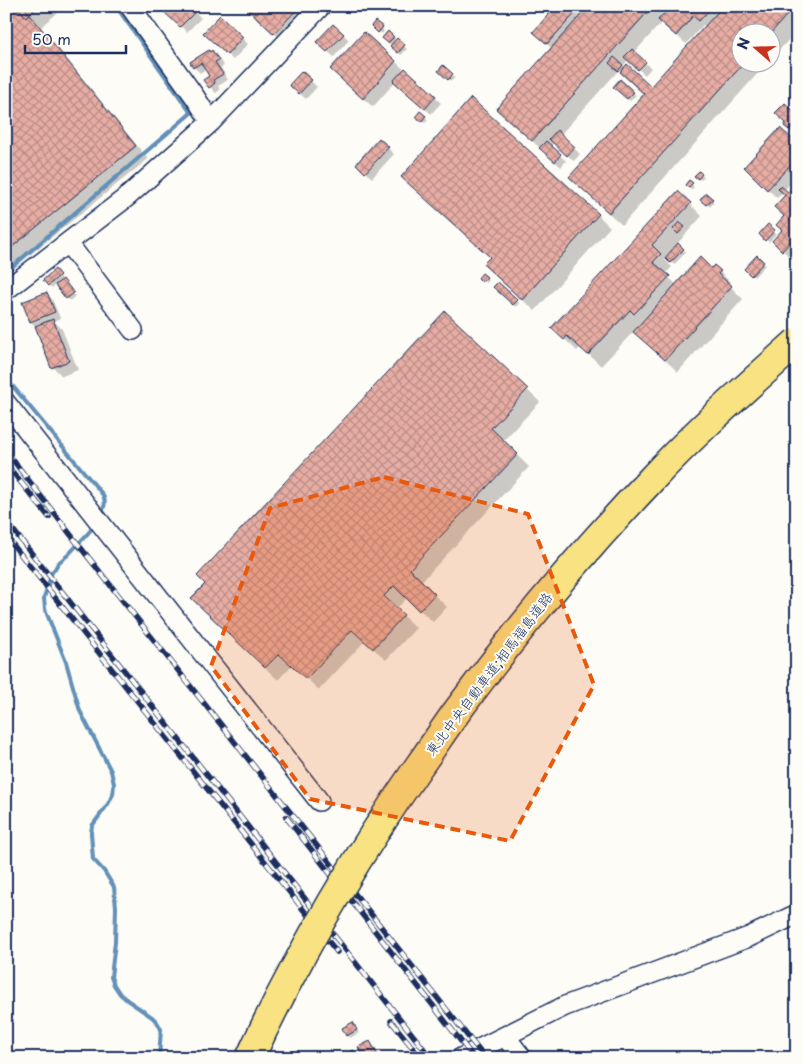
<svg xmlns="http://www.w3.org/2000/svg" width="803" height="1064" viewBox="0 0 803 1064" font-family="'Playpen Sans','Klee One',sans-serif">
  <style>
    .shadow { fill: #0003; fill-rule: evenodd }
    .lines { fill: none; stroke-linecap: round; stroke-linejoin: round }
    .stream { stroke: #6290b7; stroke-width: 4 }
    .building { fill: url(#building-cross-hatch); stroke: #1b2f5e }
    .minor-casing { stroke: #1b2f5e; stroke-width: 22 }
    .minor { stroke: #fdfcf7; stroke-width: 19 }
    .rail-casing { stroke: #1b2f5e; stroke-width: 5.5 }
    .rail { stroke: #fdfcf7; stroke-width: 4; stroke-dasharray: 11; stroke-linecap: butt }
    .highway-bridge-casing { stroke: #1b2f5e; stroke-width: 31; stroke-linecap: butt }
    .highway-bridge { stroke: #f8e281; stroke-width: 28 }
    .marked { fill: #e8590c; fill-opacity: 0.2; stroke: #e8590c; stroke-width: 4; stroke-dasharray: 10 6; stroke-linejoin: round }
    .labels { text-anchor: middle; stroke-width: 4; stroke-linejoin: round; paint-order: stroke }
    .street-label { font-size: 14px; fill: #1b2f5e; stroke: #fdfcf7 }
  </style>
  <defs>
    <pattern id="building-cross-hatch" width="8" height="8" patternUnits="userSpaceOnUse" patternTransform="scale(1.25)"><rect width="8" height="8" fill="#e7ada3"/><path d="M0 0l8 8M0 8l8-8" fill="none" stroke="#ba8d88"/></pattern>
  </defs>
  <rect width="100%" height="100%" fill="#fdfcf7"/>
  <filter id="ink" filterUnits="userSpaceOnUse"><feTurbulence type="fractalNoise" baseFrequency=".02" numOctaves="2"/><feDisplacementMap in="SourceGraphic" scale="10" xChannelSelector="R" yChannelSelector="G"/><feConvolveMatrix kernelMatrix="1 2 1 2 8 2 1 2 1" color-interpolation-filters="sRGB"/></filter>
  <g filter="url(#ink)">
    <path class="shadow" d="M6,6h53l3,3 -21,18 107,132 -138,112 -4,-3z
      M189,6l12,12 -14,14 -23,-22z
      M245,6h79l-37,39z
      M574,6l9,9 8,-9h128l3,3 3,-3h72v25l-27,29v-28h-30v30h28l-146,163 -39,-35 62,-95 -26,-25 -59,65 20,19 -6,7 -20,-18 -4,3 16,15 -5,6 -51,-46 42,-72 -8,-8zM662,22l24,22 17,-19 3,2 -55,61 -28,-22 5,-6 17,15 6,-7 -17,-15z
      M220,17l28,27 -15,16 -28,-27z
      M375,22l9,9 -2,3 -10,-8z
      M364,33l77,70 -10,11 -36,-32 -22,25 -32,-28z
      M388,33l19,16 -6,6 -17,-17z
      M343,34l6,6 -15,17 -10,-9z
      M212,52l6,6 6,8 -3,2 7,12 -10,6 2,4 -4,3 -6,-6 1,-10 -5,-8 -6,4 -6,-6z
      M443,67l12,11 -4,3 -11,-10z
      M311,81l6,6 -11,12 -9,-8z
      M620,81l16,14 -6,6 -15,-14z
      M420,113l8,7 -3,3 -8,-7z
      M797,116v18l-2,1 -10,-9z
      M379,140l15,14 -22,24 -9,-8z
      M797,145v32l-13,13 4,4 9,-10v77l-2,1 -22,-21 11,-11 2,-13v-21l-3,-4 -6,6 -22,-21z
      M699,173l5,4 -3,3 -5,-4z
      M689,182l5,5 -3,3 -5,-5z
      M706,195l8,7 -4,5 -8,-7z
      M690,204l12,12 -25,28 9,8 -12,13 -7,-7 -2,2 7,7 -7,7 12,11 35,-16 2,-3 18,18 -2,2 13,13 -65,73 -44,-41 -33,35 -20,-19 -4,4 -24,-23z
      M598,215l12,12 -75,84 -38,-34z
      M768,226l8,8 -7,8 -9,-8z
      M757,257l8,8 -11,12 -8,-8z
      M55,271l20,25 -5,5 -14,-17 -4,4 -7,-8z
      M482,275l6,5 -2,3 -7,-5z
      M498,283l21,20 -3,4 -22,-20z
      M46,293l6,6 8,19 -6,3 8,8 16,41 -16,6 -9,-9 -16,-39 -6,-6 -8,-19z
      M445,313l95,89 -37,39 26,26 -108,115 26,25 -14,15 -26,-24 -11,11 20,19 -30,32 -21,-19 -46,49 -27,-25 -14,15 -73,-69z
      M353,1024l6,9 -9,5 -3,-3z
      M370,1042l6,6 5,10h-16z"/>
    <g class="lines">
      <path class="stream" d="M6,272l185,-159 -75,-107
        M6,378l97,117c3,7 2,12 -2,19
        M94,524l-4,7 -22,24 -10,8 -3,6 -3,3 -8,26 1,11 21,53 14,49 31,60 3,13 -1,10 -5,10 -16,22 -1,7 2,26 11,12 10,16 2,20 -1,35 -4,35 3,8 6,9 7,6 25,17 5,5 4,7 -2,29"/>
    </g>
    <path class="building" d="M6,6h17l113,140 -130,106z
      M16,6h23l-13,11z
      M166,6h25l5,5 -16,16 -18,-17z
      M244,6h56l-26,28z
      M556,6h20l3,3 -32,35 -14,-12z
      M589,6h64l-121,135 -36,-32z
      M671,6h42l-14,15 -6,-5 -17,20 -18,-16z
      M723,6h72l-25,28v-2h-30v30h5l-136,151 -40,-36 75,-83 -24,-22 7,-8 24,22z
      M220,15l23,22 -16,18 -24,-22z
      M375,21l8,6 -5,6 -7,-7z
      M333,24l11,10 -17,18 -11,-10z
      M388,31l6,6 -6,6 -6,-5z
      M364,32l32,29 -33,38 -33,-30z
      M397,38l8,7 -7,8 -8,-7z
      M632,49l14,13 -8,8 -14,-13z
      M209,50l1,2 2,-2 7,10 -4,2 8,12 -10,6 2,3 -6,5 -6,-8 6,-4 -8,-13 -8,5 -3,-6z
      M614,57l9,8 -5,6 -9,-8z
      M443,65l10,9 -5,6 -10,-9z
      M405,68l31,28 -11,13 -32,-28z
      M302,71l10,9 -13,14 -10,-9z
      M620,79l14,13 -7,7 -14,-12z
      M471,98l128,116 -77,86 -39,-36 7,-7 -89,-80z
      M785,103l12,11v8l-8,8 -5,-4 2,-3 -11,-10z
      M420,111l6,5 -5,6 -5,-6z
      M780,128l17,15v15l-30,32 -23,-23z
      M557,130l18,17 -8,9 -18,-17z
      M379,138l10,9 -24,26 -9,-9z
      M546,141l15,13 -6,8 -16,-14z
      M699,171l3,3 -4,5 -4,-3z
      M689,180l4,3 -5,5 -3,-3z
      M797,182v53l-15,16 -10,-10 10,-11 -6,-5 8,-9 -10,-9 11,-12 -7,-6 3,-3 7,6z
      M678,191l13,12 -39,42 9,9 -8,8 17,14 -36,38 -4,-4 -42,45 -21,-19 -3,4 -13,-12z
      M706,193l7,6 -7,6 -6,-5z
      M679,222l6,5 -7,7 -5,-5z
      M768,224l7,6 -10,11 -6,-7z
      M678,243l6,6 -14,14 -5,-5z
      M757,255l7,7 -13,14 -7,-7z
      M700,257l11,11 3,-3 7,6 -3,3 14,12 -67,74 -32,-28z
      M55,269l5,6 -12,11 -5,-6z
      M482,273l5,4 -5,5 -4,-4z
      M63,279l11,14 -8,6 -11,-14z
      M498,282l20,18 -5,5 -20,-18z
      M47,292l8,20 -25,10 -8,-20z
      M445,311l83,78 -37,39 27,26 -108,115 25,25 -16,17 -25,-25 -10,10 20,19 -31,34 -21,-19 -46,49 -27,-25 -14,14 -74,-70 14,-14 -8,-8z
      M53,319l16,42 -18,7 -16,-42z
      M353,1022l4,8 -11,6 -4,-8z
      M370,1041l9,17h-15l-6,-11z
      M353,1050l4,8h-14l-1,-3z"/>
    <g class="lines">
      <g class="minor-casing">
        <path id="minor" d="M130,6l65,91 16,25
          M68,243l65,87
          M6,290l121,-93 84,-75 110,-116
          M6,403l313,398
          M505,1036l17,22
          M461,1058l104,-52 184,-69 48,-23"/>
      </g>
      <use href="#minor" class="minor"/>
      <g class="rail-casing">
        <path id="rail" d="M6,451l75,97 404,510
          M6,464l43,53
          M6,521l425,537
          M6,536l331,416
          M286,817l188,241
          M391,1021l30,37"/>
      </g>
      <use href="#rail" class="rail"/>
      <g class="highway-bridge-casing">
        <path id="highway-bridge" d="M250,1058c47,-102 105,-199 169,-292 13,-18 25,-37 39,-56 58,-79 122,-155 190,-227 46,-50 98,-95 149,-141"/>
      </g>
      <use href="#highway-bridge" class="highway-bridge"/>
    </g>
  </g>
  <path class="marked" d="M384,477l144,37 66,171 -84,156 -200,-42 -99,-133 59,-158z"/>
  <g class="labels">
    <g class="street-label">
      <text transform="translate(489 674) rotate(-53)" y="5">東北中央自動車道;相馬福島道路</text>
    </g>
  </g>
  <rect width="803" height="1064" fill="none" stroke="#fdfcf7" stroke-width="25"/>
  <rect x="12" y="12" width="778" height="1039" fill="none" stroke="#1b2f5e" stroke-width="2" filter="url(#ink)"/>
  <g transform="translate(756 48) rotate(290)"><circle r="24" fill="#fdfcf7" stroke="#a3aaba"/>
  <path d="M0-4L9 19L0 12L-9 19Z" fill="#c8321e"/>
  <text y="-8" font-size="14" font-weight="bold" text-anchor="middle" fill="#1b2f5e">N</text>
  </g>
  <path d="M25 45v8h101v-8" fill="none" stroke="#1b2f5e" stroke-width="2.5"/>
  <text x="32" y="45" font-size="15" fill="#1b2f5e" stroke="#fdfcf7" stroke-width="4" paint-order="stroke">50 m</text>
</svg>
